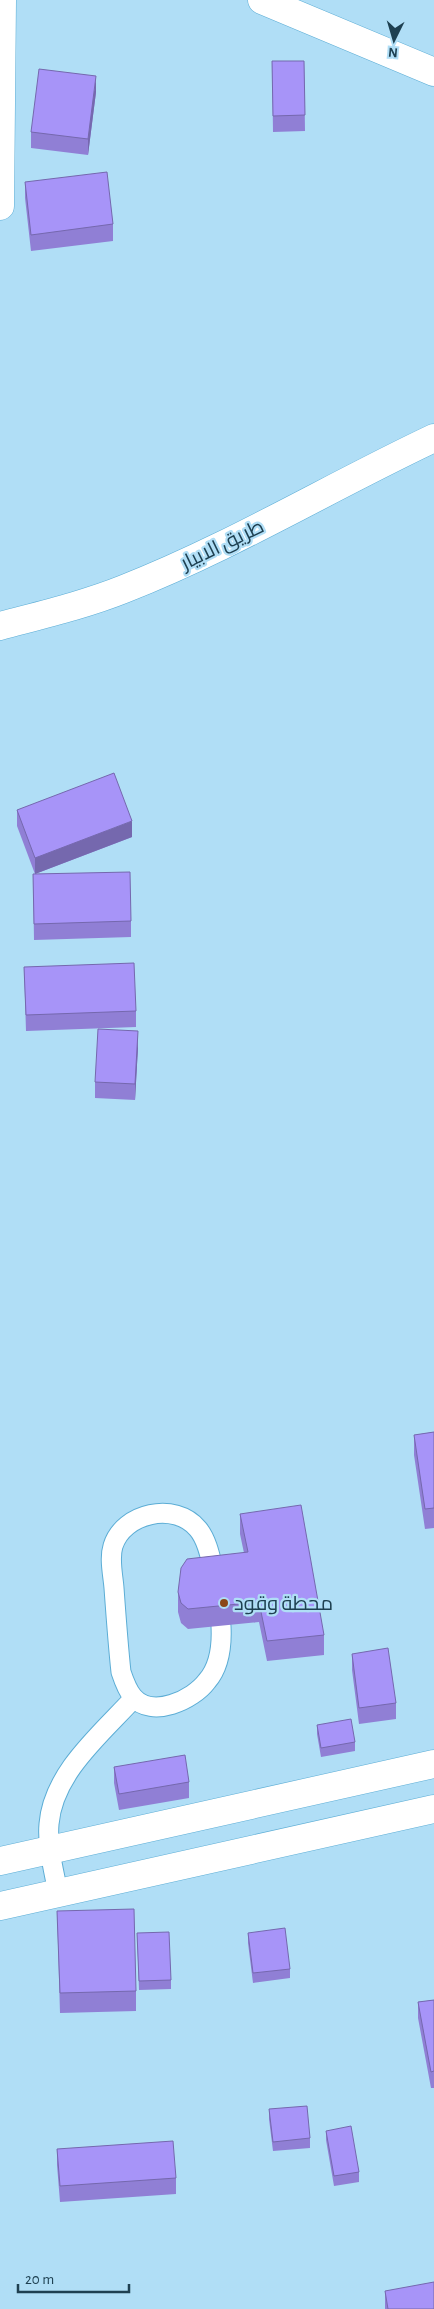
<svg xmlns="http://www.w3.org/2000/svg" width="434" height="2309" viewBox="0 0 434 2309" font-family="'Alegreya Sans',Cairo,sans-serif">
  <style>
    .lines { fill: none; stroke-linecap: round; stroke-linejoin: round }
    .lane-casing { stroke: #5cadd5; stroke-width: 21 }
    .street-casing { stroke: #5cadd5; stroke-width: 29 }
    .secondary-casing { stroke: #5cadd5; stroke-width: 29 }
    .primary-casing { stroke: #5cadd5; stroke-width: 29 }
    .lane { stroke: #fff; stroke-width: 19 }
    .street { stroke: #fff; stroke-width: 28 }
    .secondary { stroke: #fff; stroke-width: 28 }
    .primary { stroke: #fff; stroke-width: 28 }
    .wall { fill: #907fd5 }
    .shaded-wall { fill: #7568ae }
    .building { fill: #a794f8; stroke: #7568ae }
    .poi-dot { fill: #8b4819; stroke: #b0def6; stroke-width: 2 }
    .labels { text-anchor: middle; stroke-width: 4.5; stroke-linejoin: round; paint-order: stroke }
    .street-label { font-size: 20px; fill: #1e4051; stroke: #b0def6 }
    .poi-label { font-size: 20px; fill: #1e4051; stroke: #b0def6; text-anchor: start }
  </style>
  <rect width="100%" height="100%" fill="#b0def6"/>
  <g class="lines">
    <g class="lane-casing">
      <path id="lane" d="M215,1576c-4,-15 -7,-35 -17,-47 -23,-28 -75,-16 -85,17 -4,13 0,29 1,42 2,28 4,56 7,84 3,9 6,18 12,25 19,22 60,3 74,-16 13,-15 15,-36 14,-55
        M58,1893c-4,-22 -11,-47 -9,-69 4,-51 52,-90 85,-126"/>
    </g>
    <g class="street-casing">
      <path id="street" d="M262,0l172,72
        M0,1861l434,-97
        M0,1906l434,-97"/>
    </g>
    <g class="secondary-casing">
      <path id="secondary" d="M0,626c41,-11 84,-21 124,-37 107,-42 206,-102 310,-151"/>
    </g>
    <g class="primary-casing">
      <path id="primary" d="M0,206l2,-206"/>
    </g>
    <use href="#lane" class="lane"/>
    <use href="#street" class="street"/>
    <use href="#secondary" class="secondary"/>
    <use href="#primary" class="primary"/>
  </g>
  <path class="wall" d="M272,61h32l1,70 -32,1z
    M96,92l-8,63 -57,-7v-16z
    M25,182l88,42v17l-82,10 -6,-53z
    M17,810l115,27 -97,37 -18,-48z
    M33,874l98,47v16l-97,3z
    M24,967l112,44v16l-110,4z
    M138,1047l-3,53 -40,-2v-16z
    M434,1432v96l-9,1 -11,-74v-20z
    M240,1514l84,121v20l-57,6 -8,-39 -71,7 -7,-6 -3,-11v-20l66,-39 -4,-19z
    M352,1654l44,49v16l-37,5 -7,-54z
    M317,1725l38,17v9l-34,6 -4,-23z
    M114,1767l75,15v16l-70,12 -5,-27z
    M57,1911l79,80v20l-76,2z
    M137,1933l34,47v9l-32,1z
    M248,1933l42,36v9l-37,5 -5,-40z
    M434,2000v88h-3l-13,-70v-16z
    M269,2109l41,29v10l-37,3 -4,-32z
    M326,2131l33,41v10l-25,4 -8,-46z
    M57,2149l119,29v16l-116,8 -3,-37z
    M385,2291l49,18h-49z"/>
  <path class="shaded-wall" d="M96,76v16l-8,63v-16z
    M132,821v16l-97,37v-16z
    M138,1031v16l-3,53v-16z"/>
  <path class="building" d="M272,61h32l1,54 -32,1z
    M39,69l57,7 -8,63 -57,-7z
    M107,172l6,52 -82,11 -6,-53z
    M114,773l18,48 -97,37 -18,-48z
    M130,872l1,49 -97,3 -1,-50z
    M134,963l2,48 -110,4 -2,-48z
    M98,1029l40,2 -3,53 -40,-2z
    M434,1432v76l-9,1 -11,-74z
    M301,1505l23,130 -57,6 -8,-39 -71,7 -7,-6 -3,-11 3,-24 6,-9 61,-7 -8,-38z
    M388,1648l8,55 -37,5 -7,-54z
    M351,1719l4,23 -34,6 -4,-23z
    M185,1755l4,27 -70,12 -5,-27z
    M134,1909l2,82 -76,2 -3,-82z
    M285,1928l5,41 -37,4 -5,-40z
    M169,1932l2,48 -32,1 -2,-48z
    M434,2000v71l-3,1 -13,-70z
    M307,2106l3,32 -37,4 -4,-33z
    M351,2126l8,46 -25,4 -8,-45z
    M173,2141l3,37 -116,8 -3,-37z
    M434,2282v27h-46l-3,-18z"/>
  <circle class="poi-dot" cx="224" cy="1603" r="5"/>
  <g class="labels">
    <g class="street-label">
      <text transform="translate(222 544) rotate(-26)" y="7">طريق الابيار</text>
    </g>
    <g class="poi-label">
      <text x="234" y="1610">محطة وقود</text>
    </g>
  </g>
  <g transform="translate(394 40) rotate(185)" stroke="#b0def6" stroke-width="4" paint-order="stroke">
  <path d="M0-4L9 19L0 12L-9 19Z" fill="#1e4051"/>
  <text y="-8" font-size="14" font-weight="bold" text-anchor="middle" fill="#1e4051">N</text>
  </g>
  <path d="M18 2284v8h111v-8" fill="none" stroke="#1e4051" stroke-width="2.5"/>
  <text x="25" y="2284" font-size="15" fill="#1e4051" stroke="#b0def6" stroke-width="4" paint-order="stroke">20 m</text>
</svg>
